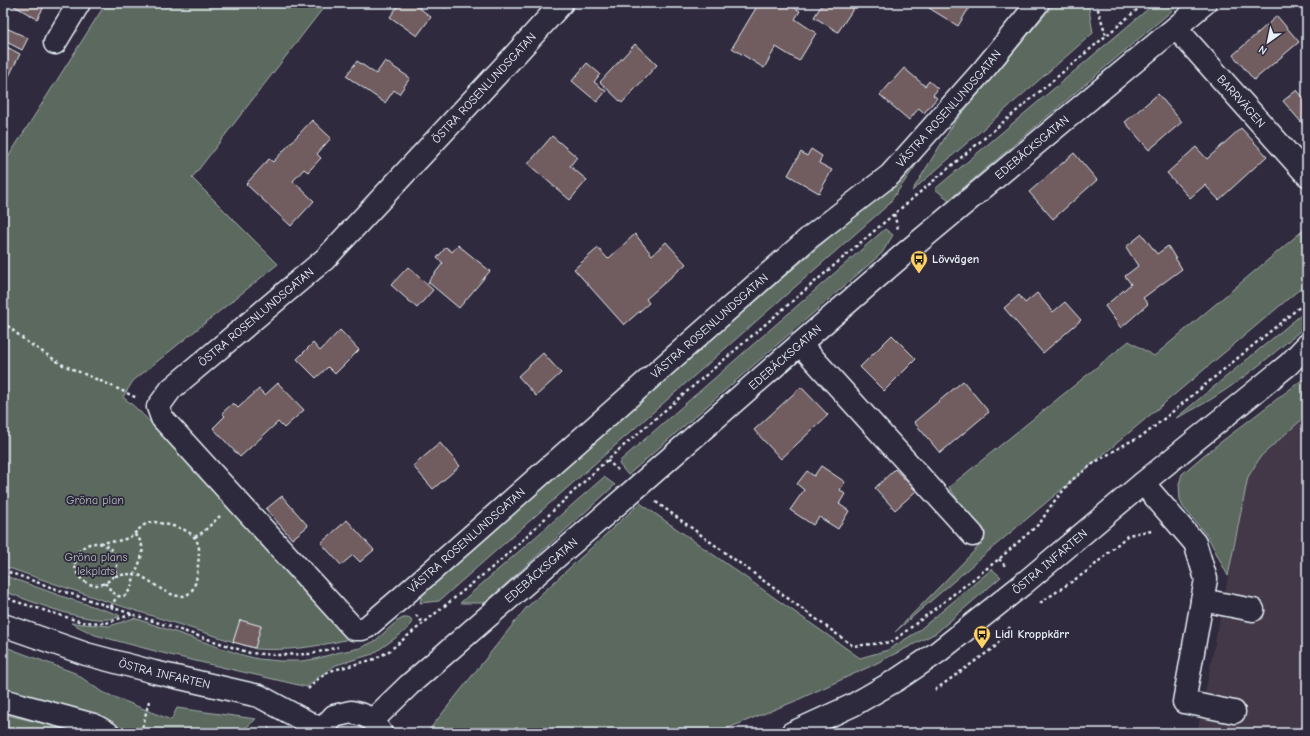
<svg xmlns="http://www.w3.org/2000/svg" width="1310" height="736" viewBox="0 0 1310 736" font-family="'Comic Neue',sans-serif">
  <style>
    .built { fill: #433947 }
    .green { fill: #5c695e; stroke: #a2adab }
    .building { fill: #715c5f; stroke: #e8f1f8 }
    .lines { fill: none; stroke-linecap: round; stroke-linejoin: round }
    .minor-casing { stroke: #e8f1f8; stroke-width: 25 }
    .path { stroke: #e8f1f8; stroke-width: 2.5; stroke-dasharray: 3 3; stroke-linecap: butt }
    .minor { stroke: #2f2a3d; stroke-width: 22 }
    .labels { text-anchor: middle; stroke-width: 3.5; stroke-linejoin: round; paint-order: stroke }
    .street-label { font-size: 12px; fill: #e8f1f8; stroke: #2f2a3d }
    .poi-label { font-size: 12px; font-weight: bold; fill: #e8f1f8; stroke: #2f2a3d; text-anchor: start }
    .park-label { font-size: 12px; fill: #b0bbba; stroke: #2f2a3d }
  </style>
  <rect width="100%" height="100%" fill="#2f2a3d"/>
  <filter id="ink" filterUnits="userSpaceOnUse"><feTurbulence type="fractalNoise" baseFrequency=".025" numOctaves="2"/><feDisplacementMap in="SourceGraphic" scale="8" xChannelSelector="R" yChannelSelector="G"/><feConvolveMatrix kernelMatrix="1 2 1 2 8 2 1 2 1" color-interpolation-filters="sRGB"/></filter>
  <g filter="url(#ink)">
    <path class="built" d="M1307,416v317h-110l51,-256 13,-21 38,-34z"/>
    <path class="green" d="M106,3h221l-135,175 86,86 -145,117 -10,16c28,22 50,51 74,77 51,54 102,108 151,164l-3,2c-31,7 -56,11 -89,9l-157,-50 -96,-33v-401z
      M1055,3h33l5,30 -181,158 42,-68z
      M1155,3h26l-232,197 -14,-11z
      M921,158l-33,47 -449,396 -19,2 3,-13z
      M1307,227v56l-316,266 -96,83 90,-92 -36,-53 180,-146 25,15z
      M885,229l8,6 -11,18 -254,222 -9,-11 2,-4z
      M1307,310v15c-41,35 -82,71 -131,93z
      M1307,376v40l-8,6 -38,34 -13,21 -20,99 -20,-39 -25,-30 -3,-7 -1,-16 3,-10 22,-19z
      M604,477l11,8 -130,118h-25z
      M640,503l220,155 28,-8 29,-18 75,-63 9,8 -65,56 -65,33 -78,36 -77,31h-285l-2,-3 97,-122z
      M3,575l61,22 53,17 3,2c-25,13 -91,-16 -117,-25z
      M134,618l108,37 16,4 22,2h22l13,-2 21,-6 24,-5 15,-7 21,-19 7,-4h6l3,3 -4,8 -35,25 -37,11 -15,10 -14,12 -137,-32 -75,-20 -24,-12 39,3z
      M3,646l72,27 27,19 69,28 6,-12 79,11 -16,14h-113l-12,-8 -112,-32z
      M3,714l78,18 2,1h-80z"/>
    <path class="building" d="M12,3h34l-9,16 -26,-15z
      M400,3h13l18,14 -14,19 -27,-19z
      M439,3h10l-3,5z
      M759,3h28l13,8 -5,8 21,14 -17,28 -23,-14 -12,21 -32,-20z
      M823,3h34l-19,29 -24,-15z
      M886,3h9l-2,4z
      M932,3h40l-14,23 -29,-18z
      M1277,16l22,26 -45,38 -21,-25z
      M4,27l24,11 -6,12 -19,-10v-10z
      M635,44l22,21 -35,38 -22,-21z
      M3,45l17,9 -17,34z
      M357,61l19,13 9,-13 25,17 -11,16 -5,-4 -9,13 -39,-27z
      M587,63l13,11 -6,8 12,9 -9,11 -25,-21z
      M904,68l21,18 4,-5 9,8 -5,6 4,3 -13,15 -5,-5 -10,12 -29,-25z
      M1297,90l9,11 1,-1v29l-24,-28z
      M1158,94l24,28 -33,28 -24,-28z
      M312,120l19,18 -14,16 4,4 -13,14 -4,-3 -11,12 21,20 -23,25 -45,-42 23,-25 4,3z
      M1241,128l26,28 -48,44 -14,-15 -15,13 -23,-25 29,-26 11,12z
      M552,136l25,21 -7,9 17,14 -17,20 -42,-36z
      M811,149l11,7 -3,7 13,7 -13,23 -31,-18 13,-23 6,4z
      M1074,153l23,27 -44,39 -24,-27z
      M635,234l17,21 14,-13 20,22 -40,35 3,4 -25,22 -50,-56 24,-21 10,11z
      M1142,234l15,20 11,-8 14,23 -39,29 5,6 -27,24 -16,-22 26,-22 -6,-8 13,-10 -12,-19z
      M458,245l32,26 -31,37 -31,-26 15,-19 -6,-5 9,-11 6,5z
      M408,267l25,23 -16,18 -26,-23z
      M1037,293l16,19 12,-10 16,18 -38,33 -39,-45 15,-13 6,8z
      M340,330l19,20 -24,24 -7,-7 -12,11 -19,-19 16,-16 7,8z
      M892,335l24,24 -32,32 -24,-24z
      M543,353l18,20 -25,23 -18,-20z
      M963,381l26,31 -49,41 -26,-31z
      M278,383l26,27 -20,18 -6,-6 -38,35 -27,-29 12,-12 -3,-3 11,-10 5,5 21,-19 6,6z
      M801,387l27,28 -47,44 -27,-29z
      M440,443l20,23 -27,23 -20,-23z
      M821,466l24,16 -5,8 5,4 -6,10 10,7 -11,18 -19,-12 -6,8 -23,-15 14,-20 -7,-6 10,-13 7,5z
      M895,469l21,22 -21,19 -20,-22z
      M282,496l26,30 -16,13 -26,-30z
      M347,520l27,30 -14,12 -7,-7 -12,10 -20,-22z
      M240,620l21,6 -6,22 -22,-6z"/>
    <g class="lines">
      <g class="minor-casing">
        <g id="minor">
          <path id="s1" d="M562,3l-49,54 -188,202 -154,130 -13,18 4,11 10,11 182,200h8l5,-2 34,-29 408,-360 81,-63 95,-107 53,-65"/>
          <path id="s2" d="M1176,28l131,147"/>
          <path d="M55,43l24,-40"/>
          <path d="M800,344l173,191"/>
          <path d="M1143,483l52,60 11,36 -22,123 50,10"/>
          <path d="M1202,600l51,10"/>
          <path id="s3" d="M3,625l83,29 68,18 105,24 63,34"/>
          <path d="M3,700l91,25 14,8"/>
          <path id="s4" d="M373,720l36,-35 227,-197 164,-144 104,-90 301,-251"/>
          <path d="M321,733l1,-3 12,-14 17,-4 12,3 10,5 8,13"/>
          <path id="s5" d="M792,733l61,-28 45,-26 40,-27 84,-67 121,-102 146,-119 18,-19"/>
        </g>
      </g>
      <path class="path" d="M1096,3l10,32
        M894,214l4,15
        M3,322l24,20 36,23 47,20 27,13
        M607,460l13,12
        M656,502l197,144 39,-4 107,-83 41,-36 12,-19 20,-24 22,-17 33,-20 16,-7 164,-135
        M195,537l8,-5 17,-16
        M100,543c8,-2 17,-1 25,-4 12,-3 15,-17 30,-17 17,4 42,6 44,27 0,9 -1,16 -2,25 -3,25 -16,27 -36,15 -7,-4 -18,-14 -27,-15 -3,-1 -16,2 -21,2
        M75 564a21 21 0 1 1 42 0a21 21 0 1 1-42 0Z
        M999,559l7,8
        M3,570l50,18 197,65 26,2 35,-1 27,-7
        M105,583c7,9 17,22 25,6 3,-5 3,-10 5,-15 3,-9 9,-18 7,-27 0,-6 -4,-9 -8,-13
        M3,595l11,6 68,21 24,1 27,-9
        M1040,603l49,-33 39,-35 15,-3 11,-1
        M111,607l6,-11
        M416,615l7,8
        M308,689l11,-11 11,-7 45,-12 14,-8 111,-90 107,-101 287,-246 251,-211
        M935,690l61,-44 14,-19
        M141,733l8,-32
        M264,733l5,-5"/>
      <use href="#minor" class="minor"/>
    </g>
  </g>
  <defs>
    <g id="bus-pin" transform="scale(0.9)"><path d="M0 17L-7.5 6A9.5 9.5 0 1 1 7.5 6Z" fill="#ffd166" stroke="#2f2a3d"/><path d="M-5-6H5V4H4V6H2V4H-2V6H-4V4H-5ZM-3.5-4V0h7V-4ZM-3.5 1.2v1.5H-2V1.2ZM2 1.2v1.5H3.5V1.2Z" fill="#111"/></g>
  </defs>
  <g fill-rule="evenodd">
    <use href="#bus-pin" x="919" y="259"/>
    <use href="#bus-pin" x="982" y="634"/>
  </g>
  <g class="labels">
    <g class="street-label">
      <text transform="translate(484 88) rotate(-47)" y="4">ÖSTRA ROSENLUNDSGATAN</text>
      <text dy="4" stroke="none"><textPath href="#s2" startOffset="98">BARRVÄGEN</textPath></text>
      <text dy="4" stroke="none"><textPath href="#s1" startOffset="1663">VÄSTRA ROSENLUNDSGATAN</textPath></text>
      <text dy="4" stroke="none"><textPath href="#s4" startOffset="873">EDEBÄCKSGATAN</textPath></text>
      <text transform="translate(256 317) rotate(-40)" y="4">ÖSTRA ROSENLUNDSGATAN</text>
      <text dy="4" stroke="none"><textPath href="#s1" startOffset="1339">VÄSTRA ROSENLUNDSGATAN</textPath></text>
      <text dy="4" stroke="none"><textPath href="#s4" startOffset="549">EDEBÄCKSGATAN</textPath></text>
      <text dy="4" stroke="none"><textPath href="#s1" startOffset="1015">VÄSTRA ROSENLUNDSGATAN</textPath></text>
      <text dy="4" stroke="none"><textPath href="#s5" startOffset="311">ÖSTRA INFARTEN</textPath></text>
      <text dy="4" stroke="none"><textPath href="#s4" startOffset="225">EDEBÄCKSGATAN</textPath></text>
      <text dy="4" stroke="none"><textPath href="#s3" startOffset="169">ÖSTRA INFARTEN</textPath></text>
    </g>
    <g class="poi-label">
      <text x="932" y="263">Lövvägen</text>
      <text x="995" y="638">Lidl Kroppkärr</text>
    </g>
    <g class="park-label">
      <text x="95" y="504">Gröna plan</text>
      <text x="96" y="561">Gröna plans<tspan x="96" dy="14">lekplats</tspan></text>
    </g>
  </g>
  <rect width="1310" height="736" fill="none" stroke="#2f2a3d" stroke-width="16"/>
  <rect x="8" y="8" width="1294" height="720" fill="none" stroke="#e8f1f8" stroke-width="1.5" filter="url(#ink)"/>
  <g transform="translate(1268 42) rotate(213)" stroke="#2f2a3d" stroke-width="3" paint-order="stroke">
  <path d="M0-3L7 15L0 10L-7 15Z" fill="#e8f1f8"/>
  <text y="-6" font-size="11" font-weight="bold" text-anchor="middle" fill="#e8f1f8">N</text>
  </g>
</svg>
